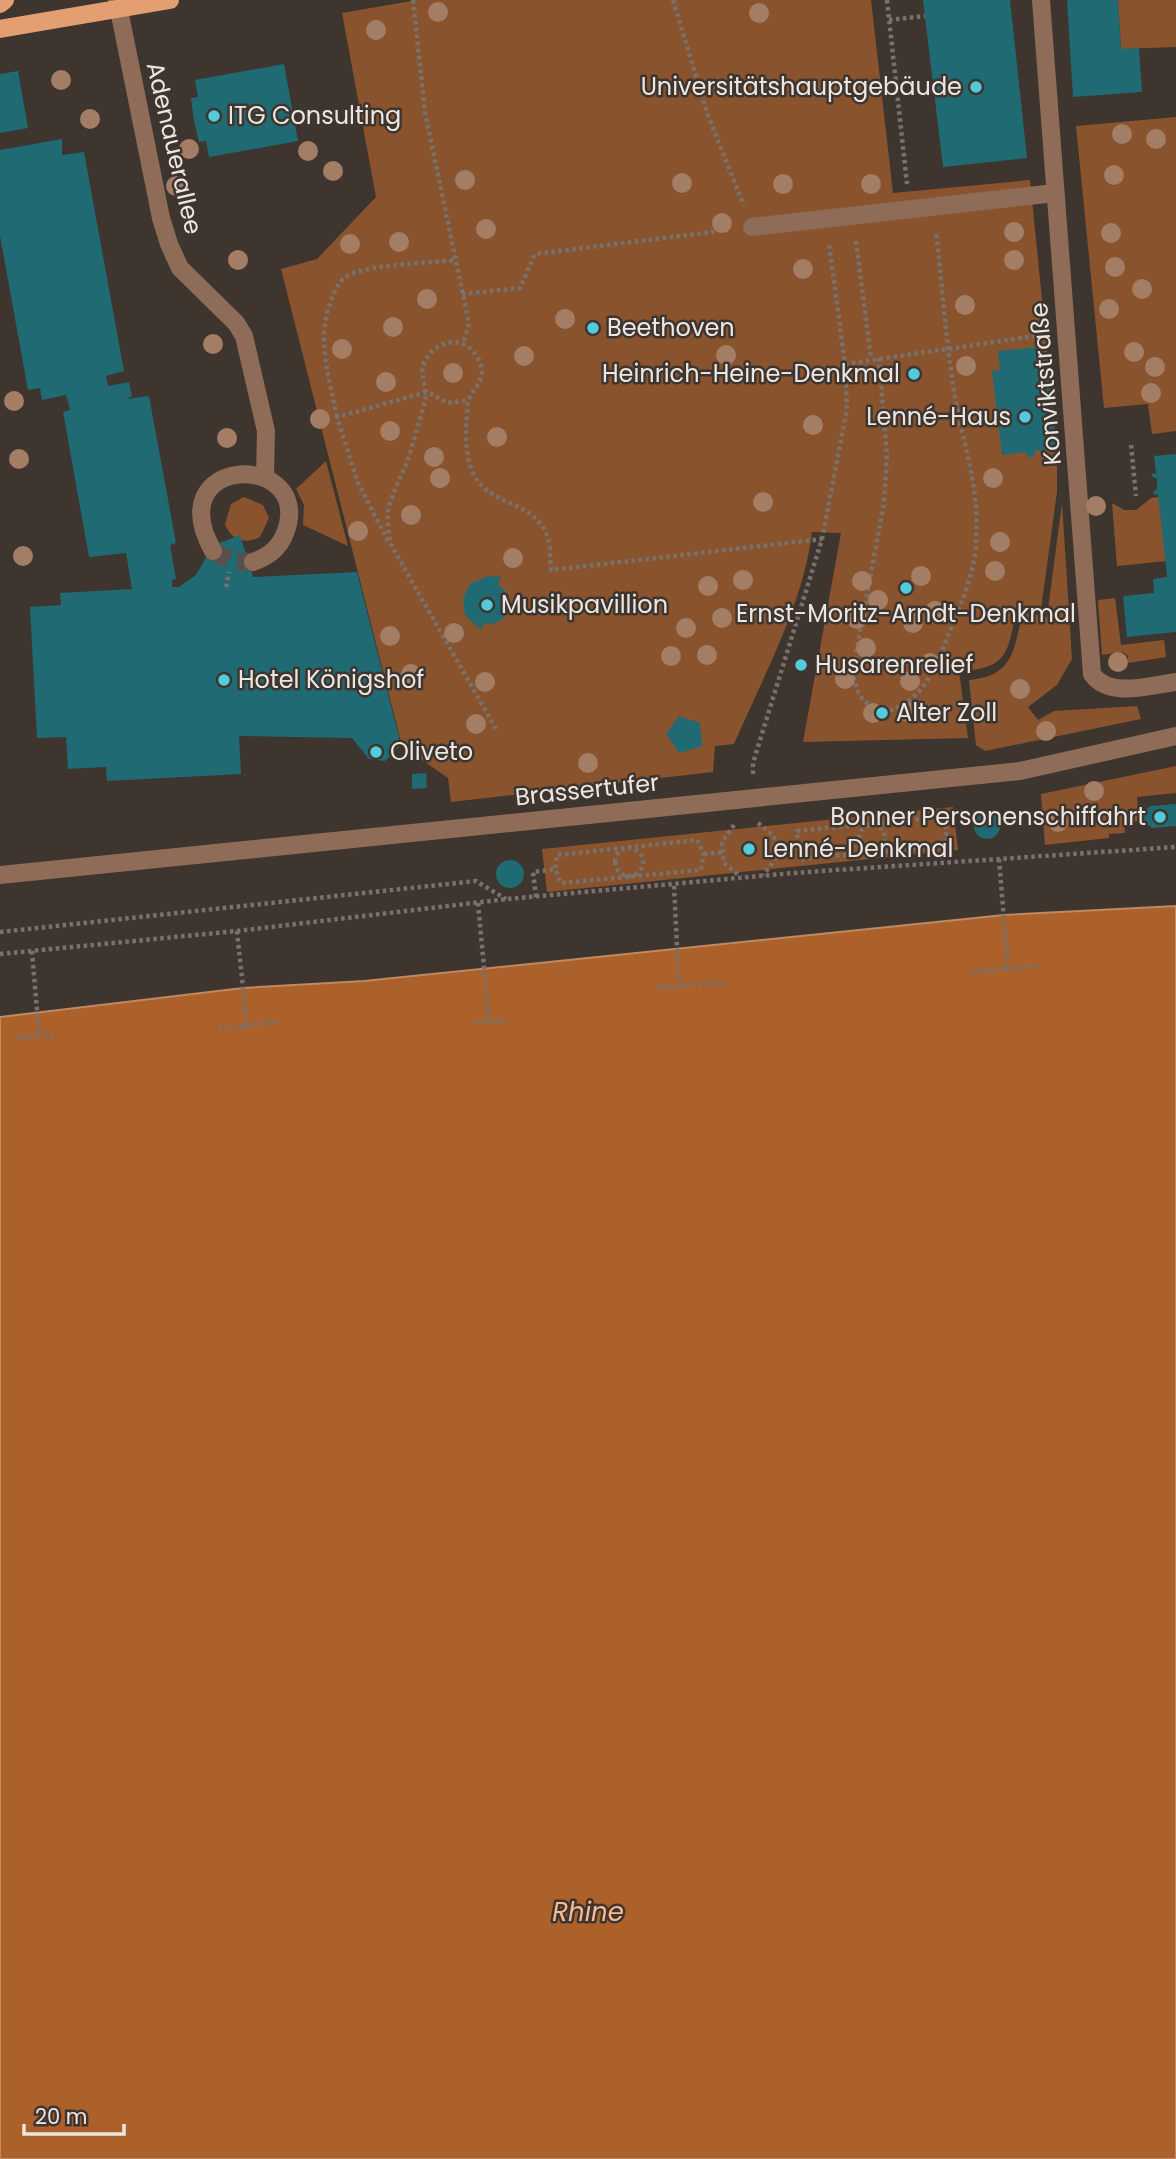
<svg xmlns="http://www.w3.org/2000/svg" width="1176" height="2159" viewBox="0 0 1176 2159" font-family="Poppins,sans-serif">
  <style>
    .green { fill: #89532e }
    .water { fill: #ac612a; stroke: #bf8961; stroke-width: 2 }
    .building { fill: #206a73 }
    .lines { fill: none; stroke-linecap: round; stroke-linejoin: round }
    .minor-tunnel { stroke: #58504a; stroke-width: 18; stroke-dasharray: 18 9; stroke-linecap: butt }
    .path { stroke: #79716b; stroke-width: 4.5; stroke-dasharray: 3.5 3.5; stroke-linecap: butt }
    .minor { stroke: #8e6c57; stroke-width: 18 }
    .major { stroke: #e39e72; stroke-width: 18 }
    .tree { fill: #a47d65 }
    .poi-dot { fill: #53cbda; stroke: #3e352f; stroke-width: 2.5 }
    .labels { text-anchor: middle; stroke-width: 5; stroke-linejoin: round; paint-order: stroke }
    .poi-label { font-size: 24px; fill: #ece6e2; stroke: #3e352f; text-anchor: start }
    .street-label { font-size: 24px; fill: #ece6e2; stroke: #3e352f }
    .water-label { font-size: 26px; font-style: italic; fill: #f9ba93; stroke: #3e352f }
  </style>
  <rect width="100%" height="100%" fill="#3e352f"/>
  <path class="green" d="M417,0h454l22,193 137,-13 27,268v44l-16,117 -23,-4c-11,44 -6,64 -59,66l9,67 -165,4 38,-209 -29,-1c-8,71 -50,147 -78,212l-19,2 -2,26 -262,30 -3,-24 -46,-32 -121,-477 36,-10 59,-62 -34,-184z
    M1118,0h58v47l-55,2z
    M1176,117v314l-24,3 -4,-30 -44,4 -28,-282z
    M326,461l22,85 -45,-21 1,-20 -8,-16z
    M244,497l19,8 6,13 -9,19c-15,8 -29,3 -35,-13l6,-20z
    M1159,497l7,64 -49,5 -5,-63 12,7h12l15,-12z
    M1062,503l10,156 -15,26 -29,22 10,13 16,-9 83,-5 4,13 -156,32 -9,-6 -7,-65c46,-4 44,-30 54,-68l24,5z
    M1115,598l6,47 43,-5 2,17 -38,6v-7l-5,-4 -21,3 -4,-55z
    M1176,766v27l-39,4 2,24 -15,2 1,10 -16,1v4l-64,7 -4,-51z
    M953,807l5,43 -411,42 -5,-43z"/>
  <path class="water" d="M1176,906v1253h-1176v-1142l243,-29 121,-7 640,-66z"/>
  <path class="building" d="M923,0h87l17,158 -84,9z
    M1067,0h51l3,49 18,-1 3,44 -69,5z
    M284,64l14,77 -89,16 -3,-16 -7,1 -5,-21 -3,-23 7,-1 -3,-17z
    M18,71l10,57 -28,5v-59z
    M62,139v16l22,-3 40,219 -18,5 2,10 21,-4 3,14 -6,3 23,-3 27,147 -6,2 6,34 -4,1v7h7l17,-12 11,-19v-8l33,-13 13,42 104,-5 44,173 -16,16 -16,-2 -17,-21 -113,-2 2,38 -134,7 -1,-14 -38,2 -2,-32 -29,1 -7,-131 31,-2 -1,-12 72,-4 -6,-36 -37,4 -26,-145 7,-2 -4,-15 -24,5 -2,-12 -12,2 -28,-154v-86z
    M1038,347l2,19 7,-1 10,83 -22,3v4l-6,3 -4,-6 -23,3 -10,-84 8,-1 -2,-19z
    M1176,454v178l-49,5 -4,-41 31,-3 -1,-14 14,-2 -9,-83 -3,1 -2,-3 4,-3v-10l-6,-3 2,-3 3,1 -2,-18z
    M488,576l13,1 -3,8 10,9 2,13 -7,12 -10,5 -9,-1 -3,7 -16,-15 -2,-16 7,-15z
    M679,716l21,7 2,23 -23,7 -13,-19z
    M426,773l1,15 -15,1v-15z
    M1176,804v22l-24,2 -8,-6v-10l6,-6z
    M974 826a13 13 0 1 1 26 0a13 13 0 1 1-26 0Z
    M496 874a14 14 0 1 1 28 0a14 14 0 1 1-28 0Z"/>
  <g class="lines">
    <path class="minor-tunnel" d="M213,551l18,10 22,1"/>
    <path class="path" d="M413,0l12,112 44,212 -6,20
      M673,0l34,113 37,93
      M887,0l20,184
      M889,20l36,-4
      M856,241l15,118
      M462,294l58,-6 15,-34 193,-24
      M879,358l8,97 -3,48 -31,166c2,24 8,33 29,44 35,-8 49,-35 62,-67 13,-33 29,-66 32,-101 4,-52 -9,-88 -19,-137 -11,-58 -14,-118 -21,-176
      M845,364l197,-29
      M337,417c-8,-40 -21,-77 -6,-116 4,-11 8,-21 18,-26 23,-11 80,-12 107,-15
      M1131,445l5,51
      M388,541l-30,-58 -21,-66 90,-25 21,11 20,-3
      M226,587l3,-15
      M496,729l-106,-186c-1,-11 -4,-26 -1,-37 4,-15 12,-29 18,-44 7,-20 12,-41 18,-61 4,-14 -8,-26 0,-40 10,-20 37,-27 51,-6 16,23 -6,35 -8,47 -2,24 -5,51 6,73 15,30 60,27 72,58 5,11 4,25 5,37l271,-31
      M753,774v-11l69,-224 25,-130 -2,-45 -16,-121
      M758,823l16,13 2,22 -13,17
      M859 838a13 13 0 1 1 26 0a13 13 0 1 1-26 0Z
      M734,825l-12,17 2,21 17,14
      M697,840l7,14 -3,16 -140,13 -6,-14 2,-14z
      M776,846l22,-2 -1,-13 143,-14 7,12 -3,17 -143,13 -3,-15
      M615 862a14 14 0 1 1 28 0a14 14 0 1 1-28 0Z
      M704,854l19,-2
      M999,859l9,110
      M674,886l5,100
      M536,897l-3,-25 22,-3
      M478,903l11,118
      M237,931l10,94
      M0,932l476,-51 30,18
      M32,951l7,84
      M0,954l237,-23 270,-32 286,-26 383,-26
      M970,972l67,-6
      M656,988l71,-6
      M474,1023l36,-3
      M219,1029l60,-7
      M16,1037l38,-2"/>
    <path class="minor" d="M117,0l44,218 8,26 11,24 56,55 8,13 22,95 -1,47
      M1041,0l51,674c17,25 59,11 84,8
      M752,227l303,-34
      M213,551c-53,-95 91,-99 75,-27 -5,20 -15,31 -35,38
      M0,875l1020,-104 156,-35"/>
    <path class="major" d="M0,4l5,-4
      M0,29l170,-29"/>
  </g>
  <g class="tree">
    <circle cx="438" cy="12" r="10"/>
    <circle cx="759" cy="13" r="10"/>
    <circle cx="376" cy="30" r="10"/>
    <circle cx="61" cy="80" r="10"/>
    <circle cx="90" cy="119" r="10"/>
    <circle cx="1122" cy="134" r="10"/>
    <circle cx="1156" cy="139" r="10"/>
    <circle cx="189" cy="149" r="10"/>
    <circle cx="308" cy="151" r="10"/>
    <circle cx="333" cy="171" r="10"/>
    <circle cx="1114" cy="175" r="10"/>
    <circle cx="465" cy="180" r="10"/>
    <circle cx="682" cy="183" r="10"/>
    <circle cx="783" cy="184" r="10"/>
    <circle cx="871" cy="184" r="10"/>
    <circle cx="176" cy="186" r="10"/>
    <circle cx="722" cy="223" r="10"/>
    <circle cx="486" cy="229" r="10"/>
    <circle cx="1014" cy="232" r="10"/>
    <circle cx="1111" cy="233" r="10"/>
    <circle cx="399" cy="242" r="10"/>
    <circle cx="350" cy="244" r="10"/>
    <circle cx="238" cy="260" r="10"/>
    <circle cx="1014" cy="260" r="10"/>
    <circle cx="1115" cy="267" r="10"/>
    <circle cx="803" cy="269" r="10"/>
    <circle cx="1142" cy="289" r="10"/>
    <circle cx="427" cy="299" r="10"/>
    <circle cx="965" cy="305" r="10"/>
    <circle cx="1109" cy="309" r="10"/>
    <circle cx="565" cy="319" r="10"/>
    <circle cx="393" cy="327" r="10"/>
    <circle cx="213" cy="344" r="10"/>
    <circle cx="342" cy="349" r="10"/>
    <circle cx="1134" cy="352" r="10"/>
    <circle cx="726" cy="355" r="10"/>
    <circle cx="524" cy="356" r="10"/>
    <circle cx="966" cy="366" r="10"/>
    <circle cx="1155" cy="367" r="10"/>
    <circle cx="453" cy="373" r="10"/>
    <circle cx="386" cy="382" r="10"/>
    <circle cx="1151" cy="393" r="10"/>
    <circle cx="14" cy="401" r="10"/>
    <circle cx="320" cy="419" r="10"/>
    <circle cx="813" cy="425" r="10"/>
    <circle cx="390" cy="431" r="10"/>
    <circle cx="497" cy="437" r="10"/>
    <circle cx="227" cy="438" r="10"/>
    <circle cx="434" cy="457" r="10"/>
    <circle cx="19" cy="459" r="10"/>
    <circle cx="440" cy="478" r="10"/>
    <circle cx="993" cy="478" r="10"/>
    <circle cx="763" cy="502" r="10"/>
    <circle cx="1096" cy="506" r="10"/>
    <circle cx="411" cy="515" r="10"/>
    <circle cx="358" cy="531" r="10"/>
    <circle cx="1000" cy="542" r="10"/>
    <circle cx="23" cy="556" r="10"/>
    <circle cx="513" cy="558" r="10"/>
    <circle cx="995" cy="571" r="10"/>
    <circle cx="921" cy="576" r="10"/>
    <circle cx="743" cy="580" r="10"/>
    <circle cx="862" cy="581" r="10"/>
    <circle cx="708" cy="586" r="10"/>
    <circle cx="878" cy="600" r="10"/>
    <circle cx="935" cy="611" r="10"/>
    <circle cx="722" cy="618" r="10"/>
    <circle cx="857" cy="619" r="10"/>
    <circle cx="913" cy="623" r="10"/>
    <circle cx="686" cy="628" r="10"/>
    <circle cx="454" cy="633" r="10"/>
    <circle cx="390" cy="636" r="10"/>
    <circle cx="866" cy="648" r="10"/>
    <circle cx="707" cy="655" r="10"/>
    <circle cx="671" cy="656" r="10"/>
    <circle cx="1118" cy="662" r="10"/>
    <circle cx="930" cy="663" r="10"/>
    <circle cx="411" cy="674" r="10"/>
    <circle cx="845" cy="679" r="10"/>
    <circle cx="910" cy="681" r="10"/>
    <circle cx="485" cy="682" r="10"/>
    <circle cx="1020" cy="689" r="10"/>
    <circle cx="908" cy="712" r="10"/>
    <circle cx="873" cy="713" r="10"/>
    <circle cx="476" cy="724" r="10"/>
    <circle cx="1046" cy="731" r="10"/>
    <circle cx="588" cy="763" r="10"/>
    <circle cx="1094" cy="791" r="10"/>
    <circle cx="1058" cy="822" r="10"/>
  </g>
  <g class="poi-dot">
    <circle cx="976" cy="87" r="7"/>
    <circle cx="214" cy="116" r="7"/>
    <circle cx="593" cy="328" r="7"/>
    <circle cx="914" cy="374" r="7"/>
    <circle cx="1025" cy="417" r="7"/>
    <circle cx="906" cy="588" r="7"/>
    <circle cx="487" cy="605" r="7"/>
    <circle cx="801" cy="665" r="7"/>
    <circle cx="224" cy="680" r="7"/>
    <circle cx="882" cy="713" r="7"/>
    <circle cx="376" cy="752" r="7"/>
    <circle cx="1160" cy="817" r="7"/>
    <circle cx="749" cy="849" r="7"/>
  </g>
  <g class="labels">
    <g class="poi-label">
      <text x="962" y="95" text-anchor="end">Universitätshauptgebäude</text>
      <text x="228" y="124">ITG Consulting</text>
      <text x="607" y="336">Beethoven</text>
      <text x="900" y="382" text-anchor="end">Heinrich-Heine-Denkmal</text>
      <text x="1011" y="425" text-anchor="end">Lenné-Haus</text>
      <text x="501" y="613">Musikpavillion</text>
      <text x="906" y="622" text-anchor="middle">Ernst-Moritz-Arndt-Denkmal</text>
      <text x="815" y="673">Husarenrelief</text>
      <text x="238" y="688">Hotel Königshof</text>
      <text x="896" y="721">Alter Zoll</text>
      <text x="390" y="760">Oliveto</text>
      <text x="1146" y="825" text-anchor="end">Bonner Personenschiffahrt</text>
      <text x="763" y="857">Lenné-Denkmal</text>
    </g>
    <g class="street-label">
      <text transform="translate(174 148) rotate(77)" y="8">Adenauerallee</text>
      <text transform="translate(1046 384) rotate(-95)" y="8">Konviktstraße</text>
      <text transform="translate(587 790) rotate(-6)" y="8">Brassertufer</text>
    </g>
    <g class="water-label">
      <text x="588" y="1921">Rhine</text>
    </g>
  </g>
  <path d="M24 2124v10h100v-10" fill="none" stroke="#ece6e2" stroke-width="3.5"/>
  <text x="35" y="2124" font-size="21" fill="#ece6e2" stroke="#3e352f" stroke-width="5" paint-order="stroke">20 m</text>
</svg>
